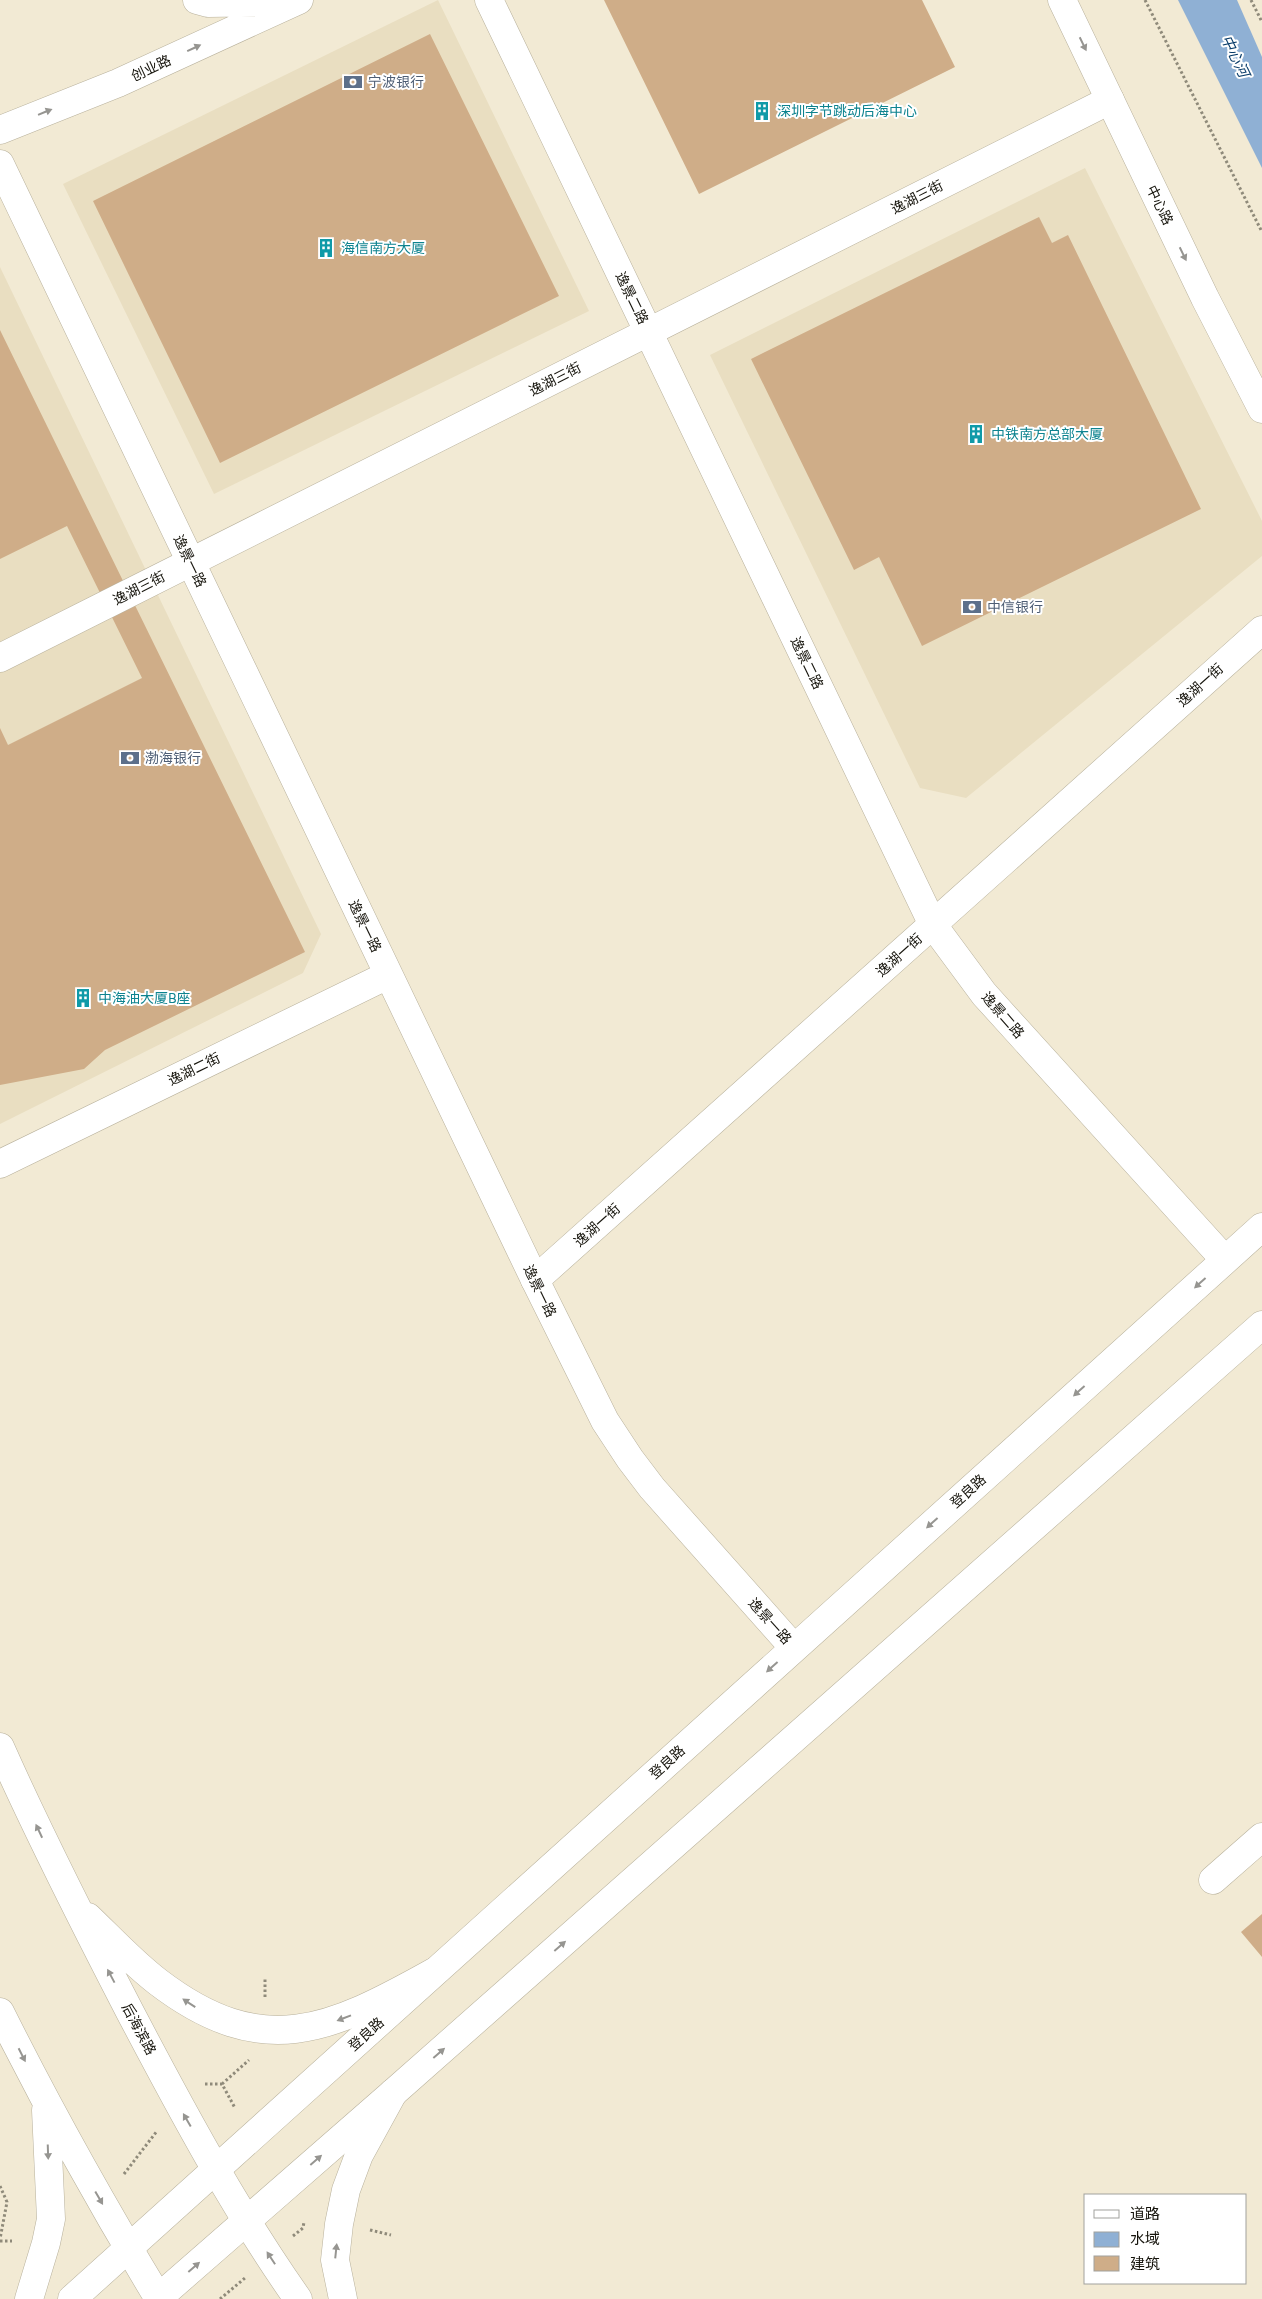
<svg xmlns="http://www.w3.org/2000/svg" width="1262" height="2299" viewBox="0 0 1262 2299" font-family="Figtree,'Noto Sans SC',sans-serif">
  <style>
    .built { fill: #e9dec1 }
    .water { fill: #8fb0d4 }
    .building { fill: #cfad88 }
    .lines { fill: none; stroke-linecap: round; stroke-linejoin: round }
    .minor-casing { stroke: #b8b19c; stroke-width: 29 }
    .tertiary-casing { stroke: #b8b19c; stroke-width: 29 }
    .secondary-casing { stroke: #b8b19c; stroke-width: 29 }
    .path { stroke: #8f8a7a; stroke-width: 3; stroke-dasharray: 2.5 2.5; stroke-linecap: butt }
    .minor { stroke: #fff; stroke-width: 28 }
    .tertiary { stroke: #fff; stroke-width: 28 }
    .secondary { stroke: #fff; stroke-width: 28 }
    .oneway { fill: #969591 }
    .labels { text-anchor: middle; stroke-width: 4; stroke-linejoin: round; paint-order: stroke }
    .street-label { font-size: 14px; fill: #15130b; stroke: #fff }
    .service-label { font-size: 14px; fill: #4e5e75; stroke: #fff; text-anchor: start }
    .culture-label { font-size: 14px; fill: #0d838f; stroke: #fff; text-anchor: start }
    .water-label { font-size: 15px; font-style: italic; fill: #0a3d6a; stroke: #fff }
  </style>
  <rect width="100%" height="100%" fill="#f2ead4"/>
  <path class="built" d="M438,0l151,311 -375,183 -151,-310z
    M1085,168l177,353v35l-296,242 -46,-10 -210,-433z
    M0,267l321,667 -18,39 -303,151z"/>
  <path class="water" d="M1178,0h59l25,57v111z"/>
  <path class="building" d="M604,0h318l33,67 -256,127z
    M430,34l129,262 -339,167 -127,-262z
    M1039,217l13,26 16,-8 133,274 -279,137 -43,-89 -25,13 -103,-211z
    M0,330l305,622 -200,98 -21,19 -84,16v-357l8,17 134,-67 -75,-152 -67,33z
    M1262,1914v43l-21,-25z"/>
  <g class="lines">
    <g class="minor-casing">
      <path id="minor" d="M0,658l1110,-558
        M0,1164l388,-189
        M535,1280l727,-650
        M1213,1880l49,-43"/>
    </g>
    <g class="tertiary-casing">
      <path id="tertiary" d="M489,0l444,925 51,69 241,266
        M0,164l535,1116 70,141 25,38 22,29 142,160
        M72,2299l1190,-1072
        M157,2299l236,-206 869,-768"/>
    </g>
    <g class="secondary-casing">
      <path id="secondary" d="M197,0l11,3 75,-1
        M1062,0l143,298 57,111
        M0,130l118,-47 181,-83
        M0,1747c40,90 85,178 130,265 52,99 104,196 168,287
        M88,1917c23,22 45,46 70,65 105,80 172,48 276,-10
        M0,2012c49,98 102,193 159,287
        M29,2299l17,-56 5,-24 -5,-109
        M343,2299l-8,-39 4,-36 7,-34 13,-35 34,-62"/>
    </g>
    <path class="path" d="M1145,0l117,232
      M1251,0l11,22
      M265,1997v-19
      M205,2084h17l13,24
      M222,2084l27,-24
      M124,2174l33,-43
      M0,2186l7,16 -7,37
      M370,2230l21,5
      M293,2236l10,-8 1,-6
      M0,2241h12
      M220,2299l25,-21"/>
    <use href="#minor" class="minor"/>
    <use href="#tertiary" class="tertiary"/>
    <use href="#secondary" class="secondary"/>
  </g>
  <defs><path id="oneway-solid" d="M-6-.8H1V-3.2L6.5 0L1 3.2V.8H-6Z" transform="scale(1.25)"/></defs>
  <g class="oneway">
    <use href="#oneway-solid" transform="translate(1083 44) rotate(64)"/>
    <use href="#oneway-solid" transform="translate(194 48) rotate(-25)"/>
    <use href="#oneway-solid" transform="translate(45 112) rotate(-22)"/>
    <use href="#oneway-solid" transform="translate(1183 254) rotate(64)"/>
    <use href="#oneway-solid" transform="translate(1200 1283) rotate(138)"/>
    <use href="#oneway-solid" transform="translate(1079 1391) rotate(138)"/>
    <use href="#oneway-solid" transform="translate(932 1523) rotate(138)"/>
    <use href="#oneway-solid" transform="translate(772 1667) rotate(138)"/>
    <use href="#oneway-solid" transform="translate(39 1831) rotate(-115)"/>
    <use href="#oneway-solid" transform="translate(560 1946) rotate(-41)"/>
    <use href="#oneway-solid" transform="translate(111 1976) rotate(-118)"/>
    <use href="#oneway-solid" transform="translate(189 2003) rotate(-147)"/>
    <use href="#oneway-solid" transform="translate(344 2018) rotate(159)"/>
    <use href="#oneway-solid" transform="translate(439 2053) rotate(-41)"/>
    <use href="#oneway-solid" transform="translate(22 2055) rotate(63)"/>
    <use href="#oneway-solid" transform="translate(187 2120) rotate(-120)"/>
    <use href="#oneway-solid" transform="translate(48 2152) rotate(88)"/>
    <use href="#oneway-solid" transform="translate(316 2160) rotate(-41)"/>
    <use href="#oneway-solid" transform="translate(99 2198) rotate(60)"/>
    <use href="#oneway-solid" transform="translate(336 2251) rotate(-84)"/>
    <use href="#oneway-solid" transform="translate(271 2258) rotate(-123)"/>
    <use href="#oneway-solid" transform="translate(194 2267) rotate(-41)"/>
  </g>
  <defs>
    <g id="bank-bare" transform="scale(1.5)"><path d="M-6-4H6V4H-6ZM0-2.3a2.3 2.3 0 1 0 0 4.6a2.3 2.3 0 1 0 0-4.6Z" fill="#5c6f8a" stroke="#fff" stroke-width="2.5" paint-order="stroke"/></g>
    <g id="building-bare" transform="scale(1.5)"><path d="M-4-6H4V6H1V3H-1V6H-4ZM-2.5-4.3h1.7v1.8h-1.7ZM.8-4.3h1.7v1.8H.8ZM-2.5-1h1.7V.8h-1.7ZM.8-1h1.7V.8H.8Z" fill="#0f9aa8" stroke="#fff" stroke-width="2.5" paint-order="stroke"/></g>
  </defs>
  <g fill-rule="evenodd">
    <use href="#bank-bare" x="353" y="82"/>
    <use href="#building-bare" x="762" y="111"/>
    <use href="#building-bare" x="326" y="248"/>
    <use href="#building-bare" x="976" y="434"/>
    <use href="#bank-bare" x="972" y="607"/>
    <use href="#bank-bare" x="130" y="758"/>
    <use href="#building-bare" x="83" y="998"/>
  </g>
  <g class="labels">
    <g class="street-label">
      <text transform="translate(151 68) rotate(-25)" y="5">创业路</text>
      <text transform="translate(917 197) rotate(-27)" y="5">逸湖三街</text>
      <text transform="translate(1160 205) rotate(64)" y="5">中心路</text>
      <text transform="translate(632 298) rotate(64)" y="5">逸景二路</text>
      <text transform="translate(555 379) rotate(-27)" y="5">逸湖三街</text>
      <text transform="translate(190 561) rotate(64)" y="5">逸景一路</text>
      <text transform="translate(139 588) rotate(-27)" y="5">逸湖三街</text>
      <text transform="translate(807 663) rotate(64)" y="5">逸景二路</text>
      <text transform="translate(1200 685) rotate(-42)" y="5">逸湖一街</text>
      <text transform="translate(365 926) rotate(64)" y="5">逸景一路</text>
      <text transform="translate(899 955) rotate(-42)" y="5">逸湖一街</text>
      <text transform="translate(1003 1015) rotate(49)" y="5">逸景二路</text>
      <text transform="translate(194 1069) rotate(-26)" y="5">逸湖二街</text>
      <text transform="translate(597 1225) rotate(-42)" y="5">逸湖一街</text>
      <text transform="translate(540 1291) rotate(64)" y="5">逸景一路</text>
      <text transform="translate(968 1491) rotate(-42)" y="5">登良路</text>
      <text transform="translate(770 1621) rotate(48)" y="5">逸景一路</text>
      <text transform="translate(667 1762) rotate(-42)" y="5">登良路</text>
      <text transform="translate(139 2029) rotate(62)" y="5">后海滨路</text>
      <text transform="translate(366 2034) rotate(-42)" y="5">登良路</text>
    </g>
    <g class="service-label">
      <text x="368" y="87">宁波银行</text>
      <text x="987" y="612">中信银行</text>
      <text x="145" y="763">渤海银行</text>
    </g>
    <g class="culture-label">
      <text x="777" y="116">深圳字节跳动后海中心</text>
      <text x="341" y="253">海信南方大厦</text>
      <text x="991" y="439">中铁南方总部大厦</text>
      <text x="98" y="1003">中海油大厦B座</text>
    </g>
    <g class="water-label">
      <text transform="translate(1235 56) rotate(64)" y="5">中心河</text>
    </g>
  </g>
  <rect x="1084" y="2194" width="162" height="90" fill="#ffffff" stroke="#a1a19d"/>
  <rect x="1094" y="2210" width="25" height="8" fill="#ffffff" stroke="#a1a19d"/>
  <text x="1130" y="2219" font-size="15" fill="#15130b">道路</text>
  <rect x="1094" y="2232" width="25" height="15" fill="#8fb0d4" stroke="#a1a19d"/>
  <text x="1130" y="2244" font-size="15" fill="#15130b">水域</text>
  <rect x="1094" y="2256" width="25" height="15" fill="#cfad88" stroke="#a1a19d"/>
  <text x="1130" y="2269" font-size="15" fill="#15130b">建筑</text>
</svg>
